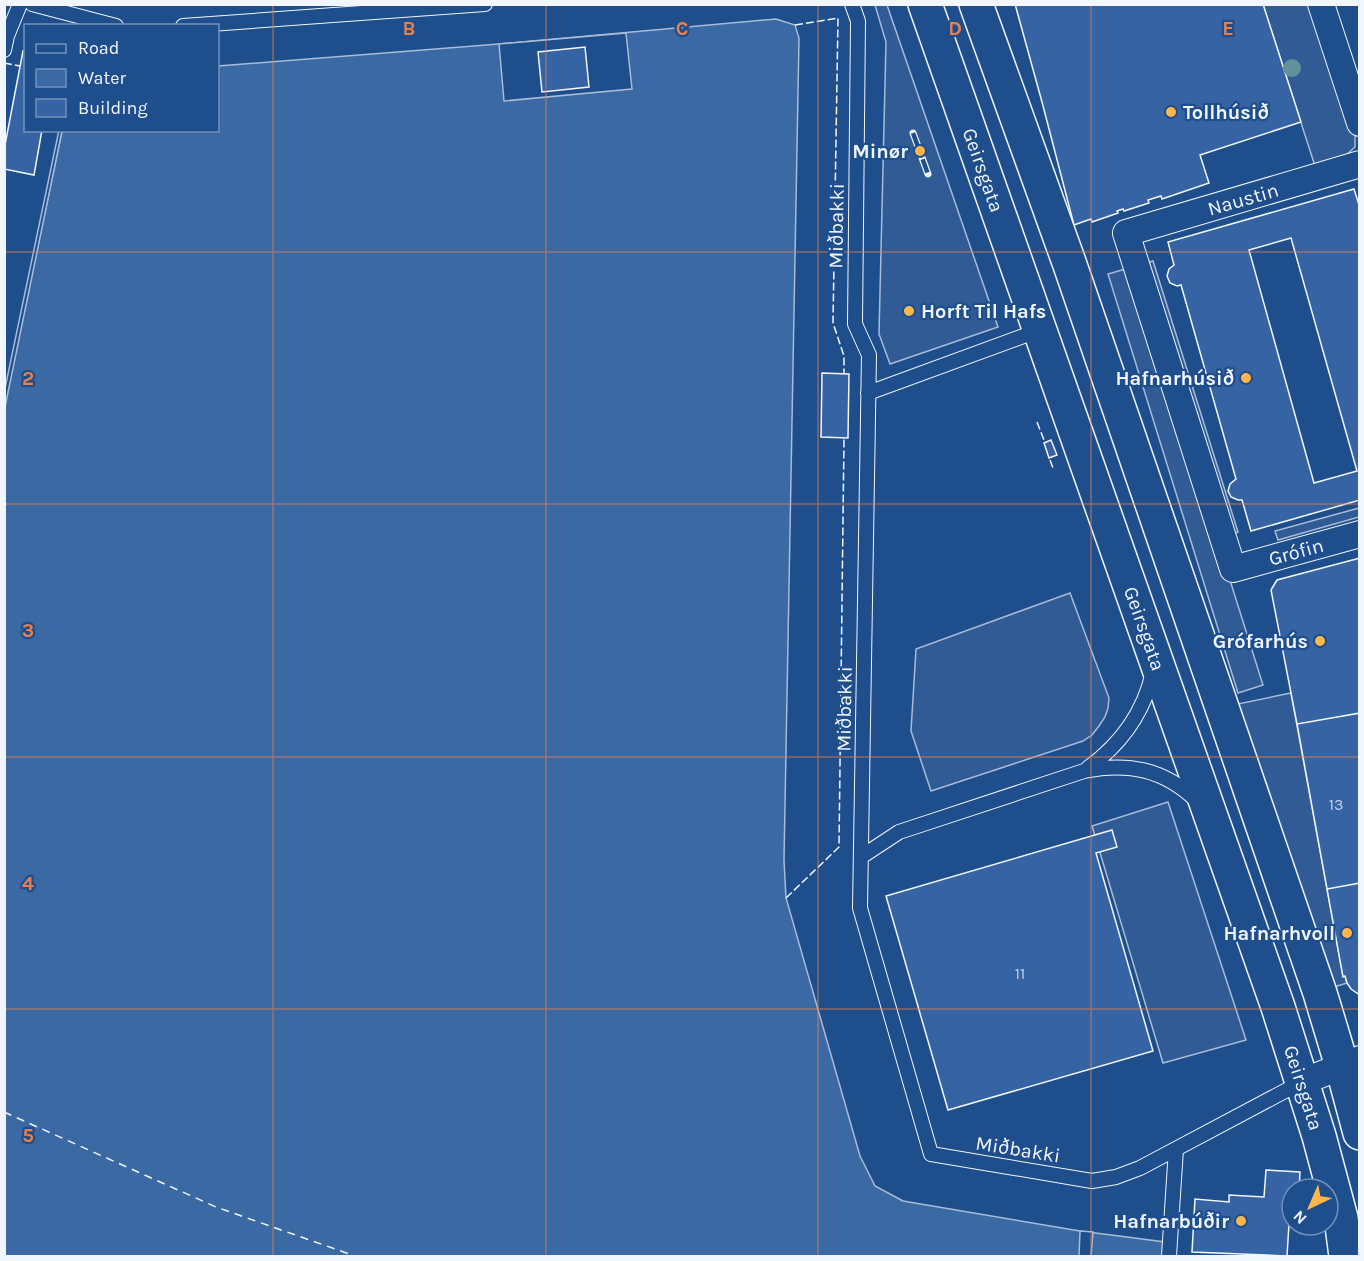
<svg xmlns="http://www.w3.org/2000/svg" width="1364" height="1261" viewBox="0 0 1364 1261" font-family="Karla,sans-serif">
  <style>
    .parking { fill: #305b95; stroke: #a8bbd7; stroke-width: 1.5 }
    .water { fill: #3b69a3; stroke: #a8bbd7; stroke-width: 1.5 }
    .pier { fill: #1f4e8c; stroke: #a8bbd7; stroke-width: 1.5 }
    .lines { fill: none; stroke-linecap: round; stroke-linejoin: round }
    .ferry { stroke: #f2f6ff; stroke-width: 1.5; stroke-dasharray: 8 6; stroke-linecap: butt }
    .building { fill: #3563a3; stroke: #f2f6ff; stroke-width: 1.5; fill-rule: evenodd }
    .lane-casing { stroke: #f2f6ff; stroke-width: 16 }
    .street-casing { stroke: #f2f6ff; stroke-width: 28 }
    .primary-casing { stroke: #f2f6ff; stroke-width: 36 }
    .lane { stroke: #1f4e8c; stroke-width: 14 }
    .street { stroke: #1f4e8c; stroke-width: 26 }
    .primary { stroke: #1f4e8c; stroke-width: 33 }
    .rail-casing { stroke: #f2f6ff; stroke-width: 7 }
    .rail { stroke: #1f4e8c; stroke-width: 4.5; stroke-dasharray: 14; stroke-linecap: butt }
    .fence { stroke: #f2f6ff; stroke-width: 1.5; stroke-dasharray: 8 3; stroke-linecap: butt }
    .tree { fill: #61919a }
    .grid { fill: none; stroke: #ea8049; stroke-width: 1.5; stroke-opacity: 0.55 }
    .poi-dot { fill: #ffb74d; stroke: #1f4e8c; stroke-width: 2 }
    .labels { text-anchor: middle; stroke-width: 4.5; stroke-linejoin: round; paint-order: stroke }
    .number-label { font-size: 16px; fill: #c3d1e8 }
    .poi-label { font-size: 20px; font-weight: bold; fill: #f2f6ff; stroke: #1f4e8c; text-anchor: end }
    .street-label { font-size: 20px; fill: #f2f6ff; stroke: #1f4e8c }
    .grid-label { font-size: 20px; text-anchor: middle; font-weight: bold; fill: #ea8049; stroke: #1f4e8c; stroke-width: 4.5; stroke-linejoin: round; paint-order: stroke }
  </style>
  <rect width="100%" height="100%" fill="#1f4e8c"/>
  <path class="parking" d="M875,5h12l111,322 -108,37 -11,-30 7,-292z
    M1263,5h51l41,131v11l-11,10 -29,9z
    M1153,261l85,271 -21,7 46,146 -25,8 -130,-419z
    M1359,508v9l-81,23 -3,-9z
    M1070,593l39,105 -1,10 -3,9 -6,9 -7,9 -9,6 -152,50 -20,-60 5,-82z
    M1291,693l52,283h2l2,7 -13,4 -101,-282z
    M1168,802l78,238 -83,23 -71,-237z"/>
  <path class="water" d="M776,19l19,6 4,13 -15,822 2,38 74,258 15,30 28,15 177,30 85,11 -1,14h-1159l-1,-848 58,-277 156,-1v-64l281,-22z"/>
  <path class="pier" d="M626,33l6,56 -128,12 -5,-57z
    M59,130l3,1 -57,276 -1,-14z
    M1080,1231l13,1 -2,24h-12z"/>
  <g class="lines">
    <path class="ferry" d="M4,1112l212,95 139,49"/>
  </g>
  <path class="building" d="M1015,4h248l38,118 -101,33 9,28 -47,16 -1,-3 -13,4 1,3 -25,8 -1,-2 -6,2 1,2 -26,9 -1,-3 -17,6 -32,-123z
    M585,47l4,40 -47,5 -4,-40z
    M23,51l3,1v78h16l-8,45 -30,-6v-19z
    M1354,189l6,19v292l-109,31 -9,-31h-4l-7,-3 -3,-6 2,-7 6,-5 -55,-194 -4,1 -7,-3 -3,-7 2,-7 5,-4 -6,-23zM1291,238l66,233 -43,12 -65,-233z
    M822,373l27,1 -1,64 -27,-1z
    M1051,440l6,15 -8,3 -5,-15z
    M1360,558v155l-63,11 -26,-134 6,-10z
    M1360,713v170l-33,6 -30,-165z
    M1112,830l5,17 -21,6 57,198 -205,59 -62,-214z
    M1360,883v112l-9,-6 -4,-6 -2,-7 -2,1 -16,-88z
    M1266,1170l34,2 -1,17h-7v20l-2,-1 -3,48 -95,-4 3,-53 34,3v-7l35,2z"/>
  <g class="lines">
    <g class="lane-casing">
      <path id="lane" d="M32,4l84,22
        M852,4l6,17 -3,303 14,31 -9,553 71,246 161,27 24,-4 24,-9 162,-86
        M183,26l302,-22
        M4,50l3,-14 13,-32
        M868,393l172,-63
        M1088,768c33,-24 56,-56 65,-96
        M861,857l38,-25 185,-61c44,-9 80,-2 113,30
        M1169,1256l7,-107"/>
    </g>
    <g class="street-casing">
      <g id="street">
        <path d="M1321,4l39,119"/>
        <path id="s1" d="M1360,164l-234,69 107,336 127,-35"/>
        <path d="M1302,1082l58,-23"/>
      </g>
    </g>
    <g class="primary-casing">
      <g id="primary">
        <path id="s2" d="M925,4l353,1003 41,129 22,82 5,38"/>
        <path d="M976,4l94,261 250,728 22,73 18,67"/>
      </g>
    </g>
    <use href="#lane" class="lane"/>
    <use href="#street" class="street"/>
    <use href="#primary" class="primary"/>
    <g class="rail-casing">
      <path id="rail" d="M913,133l15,41"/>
    </g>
    <use href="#rail" class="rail"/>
    <path class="fence" d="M795,25l43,-7 -5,305 11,33v17
      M4,63l16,3
      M1037,422l7,18
      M1050,460l3,8
      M786,898l53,-51 5,-409"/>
  </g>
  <circle class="tree" cx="1292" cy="68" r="9"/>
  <path class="grid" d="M273,4v1252M546,4v1252M818,4v1252M1091,4v1252M4,252h1356M4,504h1356M4,757h1356M4,1009h1356"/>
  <g class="poi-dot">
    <circle cx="1171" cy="112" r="6"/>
    <circle cx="920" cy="151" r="6"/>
    <circle cx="909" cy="311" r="6"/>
    <circle cx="1246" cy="378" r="6"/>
    <circle cx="1320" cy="641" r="6"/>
    <circle cx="1347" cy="933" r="6"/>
    <circle cx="1241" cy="1221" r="6"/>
  </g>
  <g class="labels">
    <g class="number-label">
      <text x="1336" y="810">13</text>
      <text x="1020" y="979">11</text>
    </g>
    <g class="poi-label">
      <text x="1183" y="119" text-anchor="start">Tollhúsið</text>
      <text x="908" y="158">Minør</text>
      <text x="921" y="318" text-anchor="start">Horft Til Hafs</text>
      <text x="1234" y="385">Hafnarhúsið</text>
      <text x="1308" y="648">Grófarhús</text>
      <text x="1335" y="940">Hafnarhvoll</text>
      <text x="1229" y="1228">Hafnarbúðir</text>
    </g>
    <g class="street-label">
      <text dy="7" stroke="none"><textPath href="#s2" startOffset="176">Geirsgata</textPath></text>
      <text transform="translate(1243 199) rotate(-16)" y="7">Naustin</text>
      <text transform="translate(836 226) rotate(-89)" y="7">Miðbakki</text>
      <text dy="7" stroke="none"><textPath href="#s1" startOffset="662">Grófin</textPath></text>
      <text dy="7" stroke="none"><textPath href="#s2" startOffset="662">Geirsgata</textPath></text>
      <text transform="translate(844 709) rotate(-89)" y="7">Miðbakki</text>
      <text dy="7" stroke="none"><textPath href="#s2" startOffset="1148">Geirsgata</textPath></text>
      <text transform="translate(1018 1149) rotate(9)" y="7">Miðbakki</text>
    </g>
  </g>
  <g class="grid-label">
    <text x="409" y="35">B</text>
    <text x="682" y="35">C</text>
    <text x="955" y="35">D</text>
    <text x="1228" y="35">E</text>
    <text x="28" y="385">2</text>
    <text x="28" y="637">3</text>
    <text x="28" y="890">4</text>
    <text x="28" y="1142">5</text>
  </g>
  <rect width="1364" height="1261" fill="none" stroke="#f2f6ff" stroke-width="12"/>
  <rect x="24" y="24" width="195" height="108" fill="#1f4e8c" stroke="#7391ba" stroke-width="1.5"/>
  <rect x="36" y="44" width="30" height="9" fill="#1f4e8c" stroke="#7391ba" stroke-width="1.5"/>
  <text x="78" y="54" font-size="18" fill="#f2f6ff">Road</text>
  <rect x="36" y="69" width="30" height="18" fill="#3b69a3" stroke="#7391ba" stroke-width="1.5"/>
  <text x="78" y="84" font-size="18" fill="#f2f6ff">Water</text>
  <rect x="36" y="99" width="30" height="18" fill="#3563a3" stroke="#7391ba" stroke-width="1.5"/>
  <text x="78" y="114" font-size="18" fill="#f2f6ff">Building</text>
  <g transform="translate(1310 1207) rotate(224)"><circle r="28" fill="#1f4e8c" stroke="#7391ba" stroke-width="1.5"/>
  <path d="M0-4.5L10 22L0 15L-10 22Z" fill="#ffb74d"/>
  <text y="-9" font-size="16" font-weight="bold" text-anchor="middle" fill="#f2f6ff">N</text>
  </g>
</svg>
